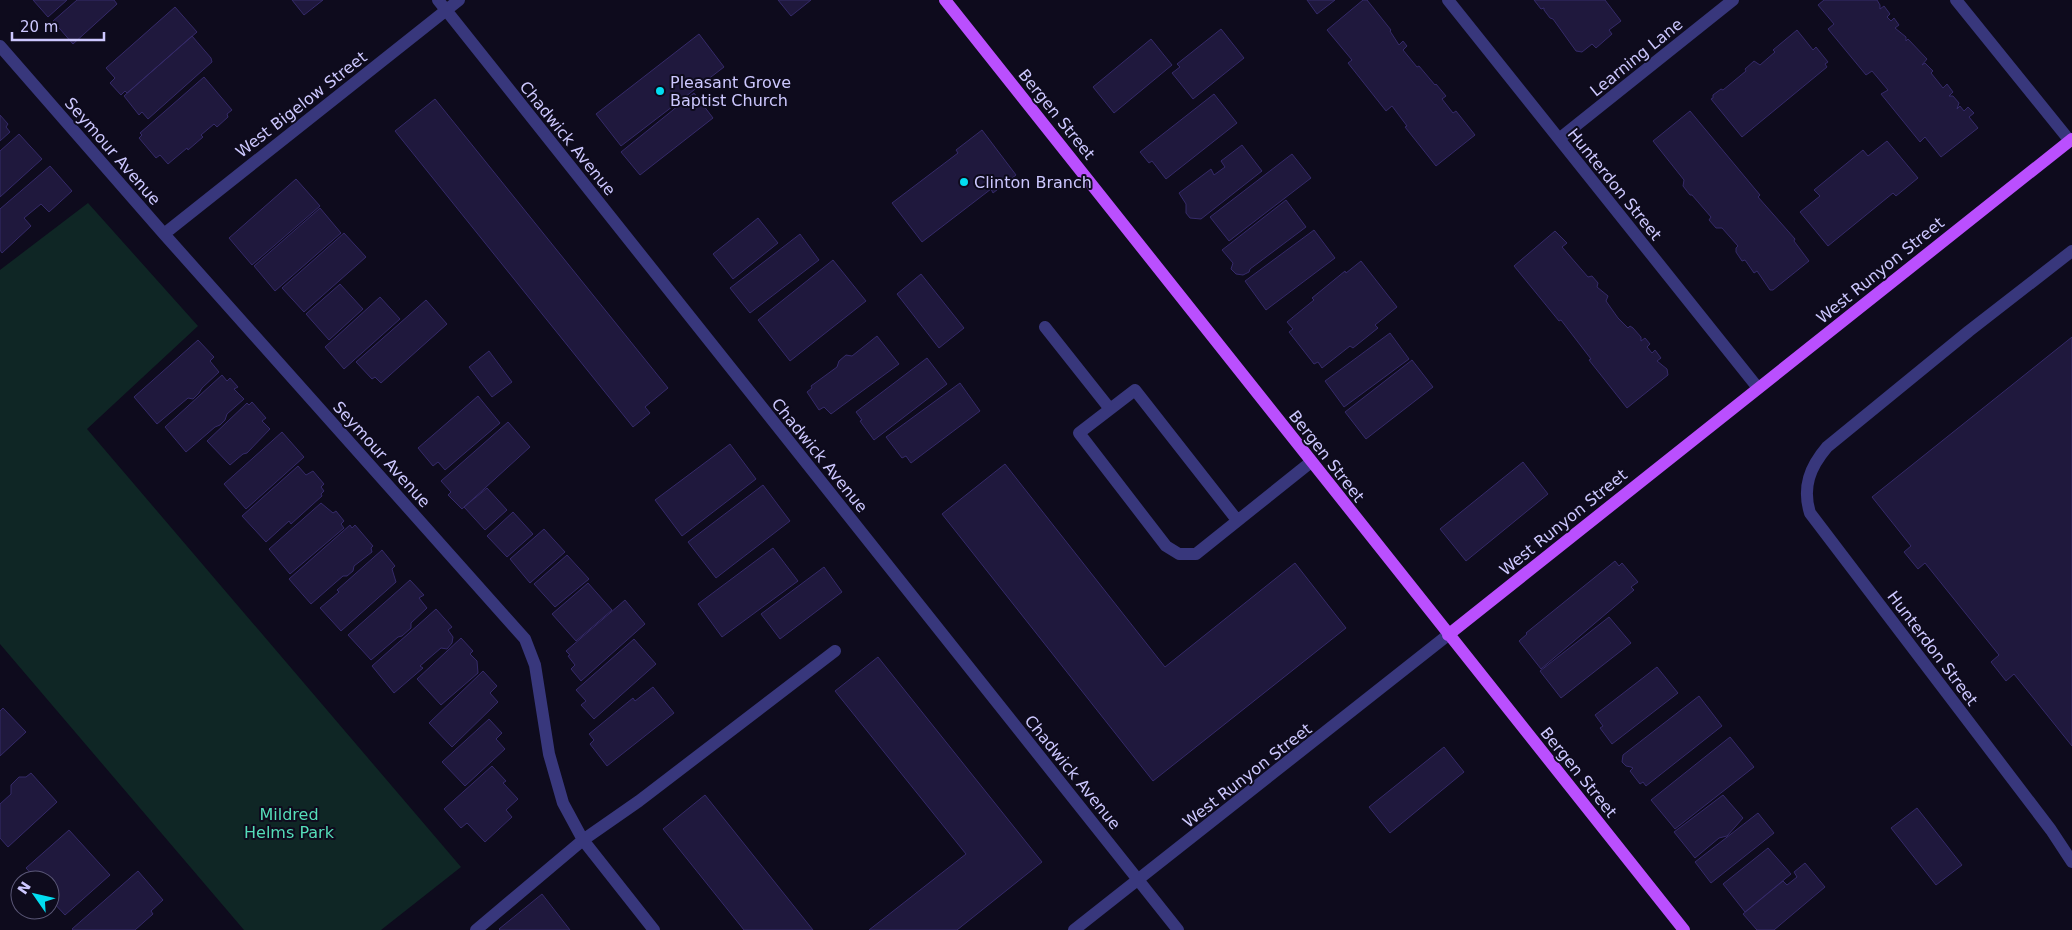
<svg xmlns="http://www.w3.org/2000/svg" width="2072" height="930" viewBox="0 0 2072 930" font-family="'DejaVu Sans',sans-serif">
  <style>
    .green { fill: #0f2625 }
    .building { fill: #1f183d; stroke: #352a69 }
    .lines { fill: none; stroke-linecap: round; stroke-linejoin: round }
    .minor { stroke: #38377c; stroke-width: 12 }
    .major { stroke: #ba4ffe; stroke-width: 12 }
    .poi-dot { fill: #02ddf0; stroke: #0e0b1d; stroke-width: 2 }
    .labels { text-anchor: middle; stroke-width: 4; stroke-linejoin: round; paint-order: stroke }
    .street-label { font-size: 16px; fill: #cdc8ff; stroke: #0e0b1d }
    .poi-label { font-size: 16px; fill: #cdc8ff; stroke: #0e0b1d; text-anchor: start }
    .park-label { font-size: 16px; fill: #55ddb9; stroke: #0e0b1d }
  </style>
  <rect width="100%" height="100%" fill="#0e0b1d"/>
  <path class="green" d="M88,203l110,123 -111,103 374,438 -80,63h-137l-244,-286v-374z"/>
  <path class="building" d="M33,0h34l-19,17z
    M77,0h37l3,4 -44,40 -20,-23z
    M292,0h31l-19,15z
    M778,0h33l-20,16z
    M1307,0h28l-18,14z
    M1363,0h4l24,30 -1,1 9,14 4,-4 4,5 -4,4 14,17 2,-1 16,19 1,-1 10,12 -4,3 11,14 3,-2 19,24 -39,31 -31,-39 2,-1 -15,-20 -6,5 -38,-48 4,-3 -25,-30z
    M1534,0h71l16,21 -12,9 3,4 -16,14 -4,-4 -10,8 -6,-1 -23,-32 -3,-1 -6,-8v-2l-3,1z
    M1824,0h53l3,5v4l4,-3 6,8 -3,3 4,4 3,-3 5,7 -4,3 11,9v4l2,-2 19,20 -5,6 3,-2 8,8 -2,2 12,15 4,-4 6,8 -4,4h4l6,7 -2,6 3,-3 4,5 4,-4 6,6 -5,4 9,11 -37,29 -16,-20 -5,5 -39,-48 7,-4 -16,-19 -6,4 -38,-46 6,-5 -16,-19z
    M175,7l22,25 -70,61 -2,-2 -4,4 -11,-12 5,-5 -9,-10z
    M1221,29l23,29 -51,41 -21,-26 8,-6 -3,-3z
    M1797,30l16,20 3,-3 12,15 -3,2 2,3 -85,70 -31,-38 2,-1v-3l8,-6 2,1 23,-19 -1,-2 9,-8 6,4 15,-13 -2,-2z
    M699,34l25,33 -103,79 -25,-32z
    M192,36l19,22 1,4 -64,57 -6,-7 -3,3 -15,-19z
    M1151,39l21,26 -58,48 -21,-26z
    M204,77l28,33 -5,4 1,3 -11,10 -3,-3 -13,11 2,2 -15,13 -1,-2 -19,16 -8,-9 -4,3 -17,-20 3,-3 -2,-2z
    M694,93l19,25 -73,57 -19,-23z
    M1214,94l23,29 -71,56 -14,-18 -3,2 -9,-11z
    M435,99l233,289 -23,19 5,6 -17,14 -238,-296z
    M1690,111l70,84 -2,2 37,42 -1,2 15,20 -36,29h-3l-13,-19 -3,2 -9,-13 -3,1 -6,-9v-4l2,-2 -16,-18h-6l-7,-8 2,-3 -19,-22h-2l-7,-9 1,-6 -31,-39z
    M0,115l8,9 -2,3 4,5 -10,9z
    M982,130l34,45 -23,18 -2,-4 -69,53 -30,-39 66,-50 -2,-3z
    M19,134l23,25 -42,38v-46z
    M1887,141l31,37 -22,18 -3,-3 -65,53 -28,-34 20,-16 -6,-6 49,-40 5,6z
    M1242,145l20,26 -61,48 -11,-1 -4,-5v-9l-7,-11 32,-24 3,6 11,-8 -4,-6z
    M1292,154l19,24 -82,63 -19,-24z
    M50,166l22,25 -23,21 -8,-8 -17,14 7,8 -29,27 -2,-3v-41z
    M296,179l24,27 -68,59 -23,-27z
    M1286,200l20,27 -56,42 -1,3 -6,3 -7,-1 -5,-5 2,-6 -11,-13z
    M320,208l21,25 -66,58 -21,-25z
    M758,218l20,25 -45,36 -20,-25z
    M1314,230l21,28 -69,52 -21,-29z
    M1555,231l12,12 -5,4 26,30 4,-1 6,7 -1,4 11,9 -2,5 12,17 10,10 2,-2 3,2 8,9v4l4,-3 5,6 -3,3 5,6 3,-3 6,8 -4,3 10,8 1,6 -41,33 -38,-48 2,-1 -30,-39 -2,1 -45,-55z
    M344,233l22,24 -62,55 -22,-24z
    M800,234l19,26 -69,53 -20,-25z
    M833,260l33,41 -76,60 -32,-41z
    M1361,261l36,46 -22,18 3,3 -25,20 -3,-2 -28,22 -4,-6 -4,2 -25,-32 4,-3 -6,-7 27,-22 -2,-2 33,-27 1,2z
    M921,274l43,54 -25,20 -42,-54z
    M340,284l23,25 -34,31 -23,-26z
    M380,297l20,22 -56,50 -19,-22z
    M426,300l21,24 -66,59 -6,-6 -3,2 -16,-17z
    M1390,333l19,26 -65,48 -19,-26z
    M877,336l22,28 -68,50 -7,-7 -5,3 -12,-18 5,-4 -1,-2 26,-19 2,-6 7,-6 6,1z
    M2072,337v409l-58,-72 -8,7 -15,-19 8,-7 -74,-92 -7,6 -14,-17 7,-6 -39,-49z
    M198,340l16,17 -4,4 9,11 -17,16 -3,5 -6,6 -5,-1 -31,26 -23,-27z
    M489,351l23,31 -20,15 -23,-30z
    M927,358l20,26 -73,56 -14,-19 2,-1 -6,-8z
    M1412,360l21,27 -67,52 -21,-27z
    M222,375l5,6 3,-3 8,9 -4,2 10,10 -17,15 -2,6 -5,5 -5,2 -29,25 -21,-25z
    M960,383l20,28 -69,52 -5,-7 -4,2 -16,-21z
    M478,396l22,27 -55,47 -7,-8 -5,4 -15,-18z
    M252,402l14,16 -4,3 8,8 -23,24 -4,1 -13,11 -23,-24 40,-38 2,2z
    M508,422l22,25 -68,62 -14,-14 3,-3 -10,-11z
    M282,432l22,25 -58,52 -22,-25z
    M730,444l26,35 -74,57 -27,-36z
    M1523,462l25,32 -82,67 -26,-32z
    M1005,464l160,203 130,-104 51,65 -193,153 -211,-267z
    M298,466l8,9 7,-4 11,13 -3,3 3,4 -3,3 1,2 -31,28 -2,-3 -23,21 -24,-26z
    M763,485l27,36 -74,57 -28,-36z
    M487,488l20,22 -22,20 -21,-23z
    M321,503l12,10 3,-2 8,10 -3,3 3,4 -54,46 -21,-25z
    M513,512l20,22 -26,23 -20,-21z
    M350,525l2,3 3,-3 18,21 -2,2 1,4 -18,14 -1,5 -6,5h-4l-32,28 -22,-25z
    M544,529l21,23 -35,31 -20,-24z
    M773,548l25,33 -76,56 -24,-33z
    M382,550l13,16 -3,3 4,13 -55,49 -21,-23 19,-16 -2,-2z
    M567,555l22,24 -34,28 -21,-23z
    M1615,561l4,5 3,-3 16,19 -7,5 3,3 -93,79 -22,-28 8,-7 -1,-1z
    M824,567l18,25 -62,47 -19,-25z
    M410,580l14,15 -5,3 8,10 -16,15v5l-9,8 -4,1 -27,23 -23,-25z
    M588,583l24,27 -36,31 -24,-27z
    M625,600l20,24 -64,57 -10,-12 4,-4 -7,-9 2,-1 -4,-4z
    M436,609l16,18 -4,3 5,7 -1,6 -5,6 -6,-1 -21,18 3,2 -29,25 -22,-27z
    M1609,617l22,26 -70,55 -21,-27z
    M461,638l12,13 -3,3 7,7 1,12 -37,32 -24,-26z
    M634,639l22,25 -62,55 -13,-14 5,-4 -10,-11z
    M878,657l164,205 -85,68h-88l97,-76 -131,-163z
    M1657,667l21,26 -66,51 -12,-16 3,-2 -8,-11z
    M483,671l14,15 -7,7 8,9 -46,45 -23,-24z
    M653,687l21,26 -67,53 -17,-22 4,-4 -5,-6 44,-36 2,3z
    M1699,696l23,30 -76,60 -3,-4 -3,2 -10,-13 3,-3 -2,-1 -5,-1 -4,-4 1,-7z
    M3,708l23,24 -26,24v-45z
    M489,719l13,14 -6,6 9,10 -40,37 -23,-24z
    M1730,737l24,30 -79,62 -24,-29z
    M1444,747l20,25 -74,61 -21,-26z
    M492,766l14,15 -3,2 15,16 -12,11 6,7 -27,25 -18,-19 -6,5 -17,-19z
    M31,773l26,29 -49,45 -8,-9v-34l11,-10v-9l8,-8h7z
    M705,795l108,135h-69l-81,-101z
    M1723,795l20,23 -16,18 -8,2 -24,20 -21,-26z
    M1917,808l45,57 -26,20 -45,-57z
    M1758,813l16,20 -63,50 -16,-21z
    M69,830l41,45 -45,40 -15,-16v-19h-13l-11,-12z
    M1768,848l23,26 -46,38 -22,-28z
    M1805,863l20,24 -51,43h-17l-14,-16 40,-33 4,4 10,-8 -3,-5z
    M138,871l25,29 -12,11 2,3 -18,16h-62l-1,-1z
    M542,894l28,36h-70l-1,-1z"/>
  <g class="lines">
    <path class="minor" d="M438,0l740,930
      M1448,0l310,388
      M1956,0l114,141
      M0,46l164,188 361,405 10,26 14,89 14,49 20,37 71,90
      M1559,139l174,-139
      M164,234l295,-234
      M2072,251l-103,80 -142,116c-17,20 -25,40 -17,66l241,317 21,32
      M1045,327l65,82
      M1237,520l-102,-130 -56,43 87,113 13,8h17l115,-92
      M476,930l107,-90 56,-39 196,-150
      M1074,930l374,-295"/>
    <path class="major" d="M945,0l739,930
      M1448,635l624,-496"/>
  </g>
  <g class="poi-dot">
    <circle cx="660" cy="91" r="5"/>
    <circle cx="964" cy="182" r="5"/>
  </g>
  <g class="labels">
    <g class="street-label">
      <text transform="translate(1636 57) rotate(-39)" y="6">Learning Lane</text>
      <text transform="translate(301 104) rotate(-38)" y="6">West Bigelow Street</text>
      <text transform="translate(1057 114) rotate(51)" y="6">Bergen Street</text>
      <text transform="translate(568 138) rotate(51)" y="6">Chadwick Avenue</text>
      <text transform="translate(113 151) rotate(49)" y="6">Seymour Avenue</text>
      <text transform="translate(1615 184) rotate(51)" y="6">Hunterdon Street</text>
      <text transform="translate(1880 270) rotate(-39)" y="6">West Runyon Street</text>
      <text transform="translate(382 454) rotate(48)" y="6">Seymour Avenue</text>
      <text transform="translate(820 455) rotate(51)" y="6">Chadwick Avenue</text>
      <text transform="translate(1327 456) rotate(52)" y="6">Bergen Street</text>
      <text transform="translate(1563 522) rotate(-39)" y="6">West Runyon Street</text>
      <text transform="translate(1933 648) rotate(53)" y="6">Hunterdon Street</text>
      <text transform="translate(1073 772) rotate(51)" y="6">Chadwick Avenue</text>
      <text transform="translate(1579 772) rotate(51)" y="6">Bergen Street</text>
      <text transform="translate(1247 775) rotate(-38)" y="6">West Runyon Street</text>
    </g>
    <g class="poi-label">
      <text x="670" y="88">Pleasant Grove<tspan x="670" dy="18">Baptist Church</tspan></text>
      <text x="974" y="188">Clinton Branch</text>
    </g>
    <g class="park-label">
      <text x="289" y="820">Mildred<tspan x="289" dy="18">Helms Park</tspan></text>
    </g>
  </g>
  <g transform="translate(35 895) rotate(304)"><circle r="24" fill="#0e0b1d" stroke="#5a5777"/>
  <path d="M0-4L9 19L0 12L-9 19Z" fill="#02ddf0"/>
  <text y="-8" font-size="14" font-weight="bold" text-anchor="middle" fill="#cdc8ff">N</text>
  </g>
  <path d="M12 32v8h92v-8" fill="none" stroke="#cdc8ff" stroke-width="2.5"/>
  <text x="20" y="32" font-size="15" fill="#cdc8ff" stroke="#0e0b1d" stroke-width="4" paint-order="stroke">20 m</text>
</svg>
